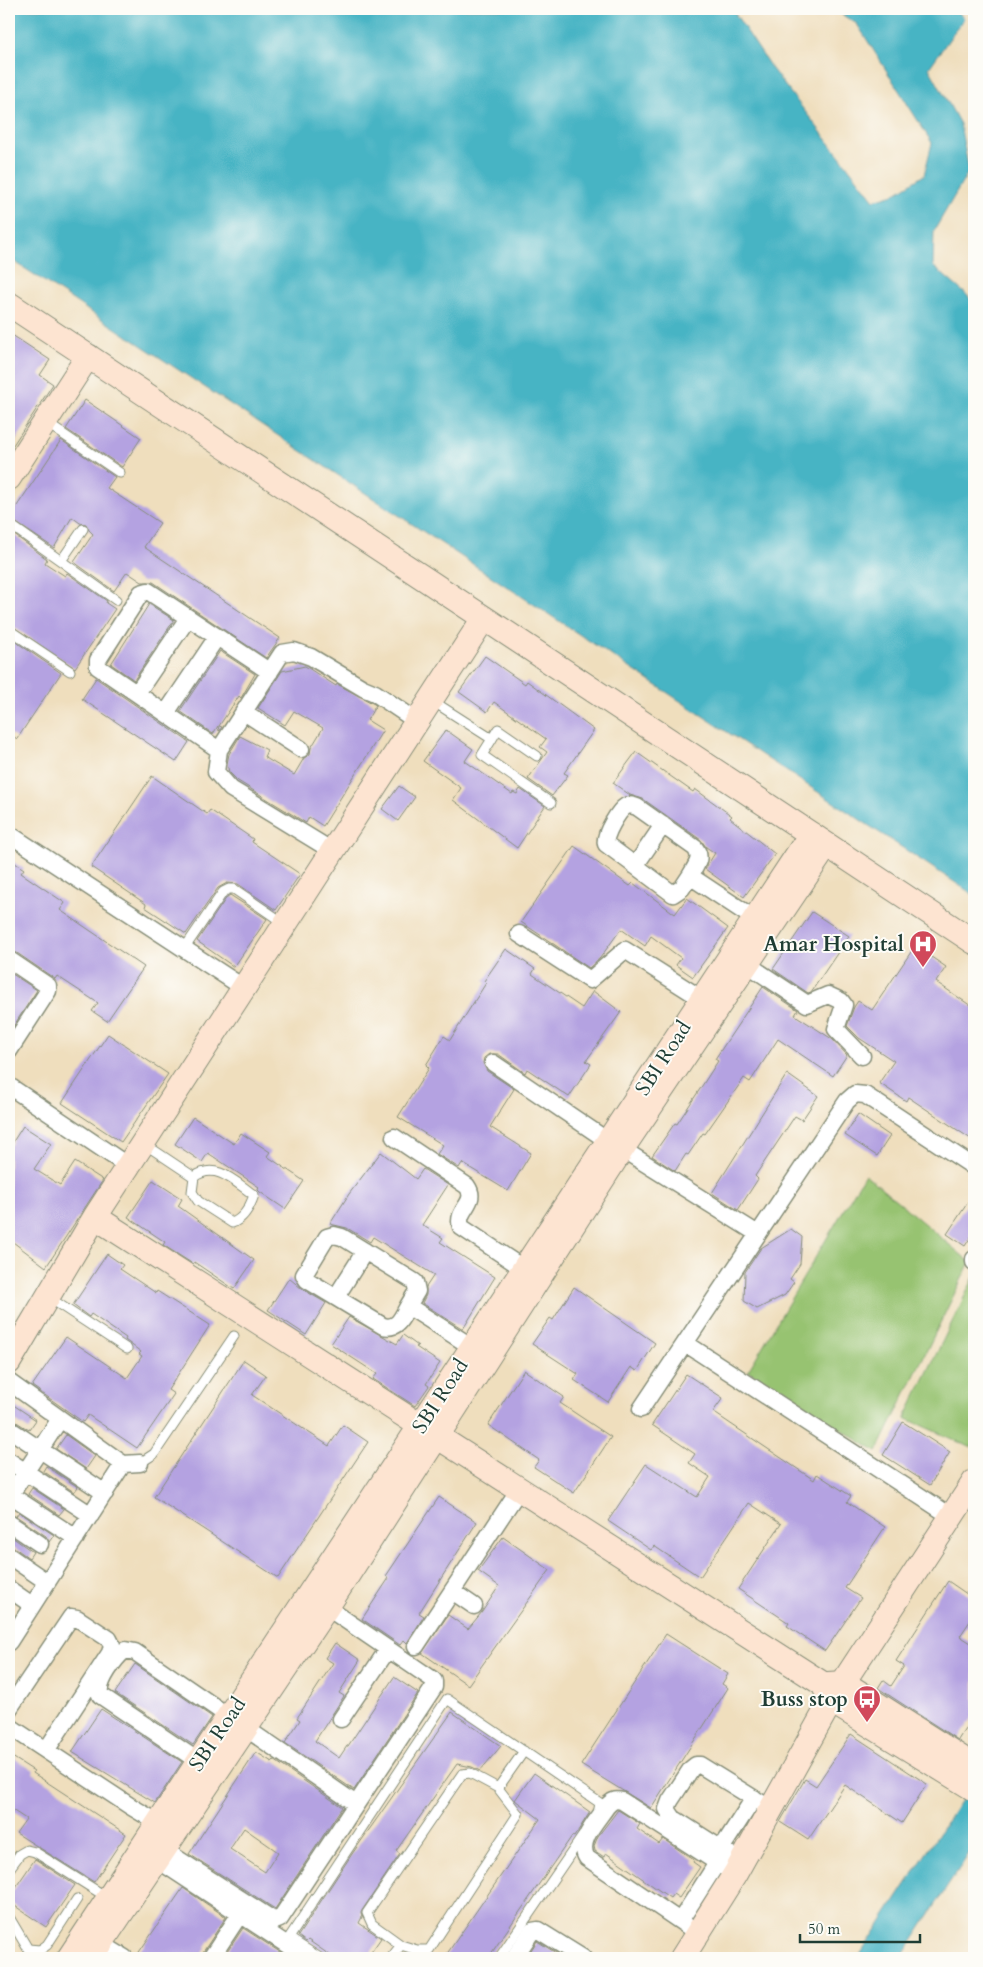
<svg xmlns="http://www.w3.org/2000/svg" width="983" height="1967" viewBox="0 0 983 1967" font-family="Cardo,serif">
  <style>
    .green { fill: #97c371; stroke: #5b8052 }
    .water { fill: #47b4c4; stroke: #33787c }
    .building { fill: #b4a2e1; fill-rule: evenodd }
    .lines { fill: none; stroke-linecap: round; stroke-linejoin: round }
    .lane-casing { stroke: #878e78; stroke-width: 11 }
    .street-casing { stroke: #878e78; stroke-width: 19 }
    .secondary-casing { stroke: #878e78; stroke-width: 26 }
    .lane { stroke: #fff; stroke-width: 9 }
    .street { stroke: #fff; stroke-width: 16 }
    .secondary { stroke: #fde4d1; stroke-width: 24 }
    .labels { text-anchor: middle; stroke-width: 4; stroke-linejoin: round; paint-order: stroke }
    .poi-label { font-size: 21px; font-weight: bold; fill: #1f3d34; stroke: #fdfcf7; text-anchor: end }
    .street-label { font-size: 21px; fill: #1f3d34; stroke: #fdfcf7 }
  </style>
  <rect width="100%" height="100%" fill="#fdfcf7"/>
  <filter id="ink" filterUnits="userSpaceOnUse"><feTurbulence type="fractalNoise" baseFrequency=".02" numOctaves="2"/><feDisplacementMap in="SourceGraphic" scale="10" xChannelSelector="R" yChannelSelector="G"/><feConvolveMatrix kernelMatrix="1 2 1 2 8 2 1 2 1" color-interpolation-filters="sRGB"/></filter>
  <filter id="wash" filterUnits="userSpaceOnUse"><feTurbulence type="fractalNoise" baseFrequency=".0096" numOctaves="4" result="noise"/><feDisplacementMap in="SourceGraphic" scale="20" xChannelSelector="R" yChannelSelector="G"/><feGaussianBlur stdDeviation="1.12" result="paint"/><feColorMatrix in="noise" values="0 0 0 0 0 0 0 0 0 0 0 0 0 0 0 0 0 1.4 0 .05"/><feComposite in="paint" operator="in"/></filter>
  <g filter="url(#wash)">
    <rect width="100%" height="100%" fill="#efdebd"/>
    <path class="green" d="M865,1174l105,88 -93,190 -129,-81z
      M974,1277v167l-2,4 -67,-30z"/>
    <path class="water" d="M9,9h723l40,60 102,131 20,-6 30,-19 8,-32 -75,-119 -24,-15h122l9,9 -35,50 31,56 9,47 -35,60 -1,35 35,30 6,8v591l-965,-637z
      M974,1780v66l-73,112h-43z"/>
    <g id="blocks">
      <path class="building" d="M9,333l41,27 -10,15 13,9 -44,67z
        M85,400l56,38 -19,29 -56,-38z
        M61,440l54,37 -8,11 53,35 -16,24 136,91 -14,20 -113,-76h-11l-15,-10 -13,19 -40,-29 19,-28 -4,-4 -3,-6 -6,-1 -8,-6 -18,31 -45,-30z
        M9,531l38,28 -2,4 20,13 2,-3 40,28 -1,2 9,6 -40,59 -66,-44z
        M149,604l25,16 -40,60 -23,-16z
        M9,637l52,36 -44,66 -8,-6z
        M220,651l35,23 -14,24 -2,-2 -20,30 3,1 -3,4 -1,-5 -5,8 -33,-23z
        M485,656l40,28 2,-3 67,49 -30,43 4,2 -16,21 -24,-17 19,-27 -7,-5 6,-8 -52,-37 -7,10 -28,-20z
        M305,666l31,20 1,-2 39,21 -9,15 16,10 -60,96 -14,-9 -3,6 -68,-42 -9,-9 -2,-8 2,-10 11,-18 27,14 -3,7 30,18 10,-17 6,-4 1,-6 12,-20 -29,-17 -9,14 -27,-17 24,-37z
        M96,678l93,64 -13,20 -94,-63z
        M446,730l27,19 -8,12 47,33 1,-2 4,2 3,-5 25,17 -28,42 -64,-48 8,-12 -38,-27z
        M636,752l57,40 2,-3 37,27 -2,2 45,36 -31,43 -39,-28 10,-16 -9,-6 -5,-7 -58,-41 -13,-4 -17,-12z
        M152,776l55,38 3,-4 43,29 -1,3 48,32 -24,36 -38,-26 -11,-1 -9,5 -32,46 -41,-27 1,-3 -55,-37z
        M399,786l16,11 -17,24 -16,-12z
        M574,846l56,40 3,-3 42,31 12,-16 41,30 -35,49 -17,-12 5,-7 -30,-22 -6,10 -24,-17 -21,29 -11,10 -68,-46z
        M9,859l15,10 -3,4 44,30 -5,7 84,57 -37,54 -15,-10 6,-8 -41,-27 -2,3 -38,-26 -8,-2z
        M230,895l37,24 -33,48 -37,-26 30,-44z
        M812,912l37,24 -38,56 -3,1 -35,-24z
        M915,946l31,21 -10,15 38,26v133l-66,-44 -2,4 -27,-18 15,-22 -35,-23 -12,-12 7,-19 4,-6 14,9z
        M506,949l29,20 -3,5 50,34 11,-17 28,21 -35,49 5,3 -22,33 -42,-28 -2,4 -27,-19h-9l-5,4 -1,5 4,8 27,18 -24,38 41,26 -23,38 -46,-28 -3,5 -22,-14 6,-9 -45,-28 31,-49 -3,-3 18,-29 6,4 36,-57 -2,-2z
        M9,972l28,18 -28,43z
        M763,987l35,23 -3,5 37,24 15,16 -14,21 -55,-37 -28,43 -6,-4 -39,56 -2,-1 -15,22 -2,-1 -11,17 -23,-15 23,-33 2,1 23,-35 18,-28 -3,-2z
        M108,1034l60,40 -47,68 -59,-39z
        M787,1074l31,22 -16,24 -7,-4 -40,60 3,3 -20,31 -26,-17z
        M858,1114l32,22 -13,20 -32,-21z
        M193,1117l41,27 7,-11 29,19 -3,4 37,25 -19,28 -25,-17 -2,-2 1,-3 -51,-34 -6,9 -27,-18z
        M23,1126l28,18 -17,25 26,16 15,-23 28,18 -57,87 -37,-28v-91z
        M381,1152l35,27 7,-10 25,16 -26,40 21,13 -3,4 55,35 -32,52 -41,-26 4,-8v-8l8,-12 -61,-38 -3,5 -23,-14 -17,-4 19,-30z
        M153,1180l29,19 -4,7 76,54 -20,29 -40,-27 -1,2 -30,-19 2,-3 -37,-25z
        M974,1193v39l-9,14 -18,-12z
        M791,1229l11,8 -2,27 -10,15 4,3 -9,13 -28,14 -13,-8 1,-29 16,-24z
        M107,1254l16,11 -3,4 36,24 1,-2 53,34 -42,65 6,4 -37,54 -49,-33 -5,7 -51,-36 34,-49 61,41 15,-22 -3,-2 2,-2 -16,-12 1,-2 -35,-24 -2,3 -16,-12z
        M289,1278l13,11 24,14 -20,32 -38,-25z
        M574,1287l81,56 -18,28 -6,-4 -23,35 -34,-22 4,-6 -46,-30 18,-26 3,2z
        M349,1317l48,27 6,-9 15,11 -2,1 24,16 -14,21 3,2 -14,20 -42,-27 4,-5 -46,-30z
        M244,1360l22,15 -14,20 77,51 14,-21 25,17 -90,136 -124,-81z
        M524,1370l40,27 -4,6 51,34 -37,56 -40,-26 5,-7 -51,-35z
        M686,1374l37,24 -10,14 101,68 3,-6 34,22 -4,6 38,25 -40,61 16,10 -36,53 -38,-25 2,-3 -51,-34 43,-65 -32,-21 -49,74 -46,-31 -3,4 -43,-29 38,-57 51,33 13,-20 -21,-14 6,-9 -43,-29z
        M9,1402l27,18 -7,10 -14,-9 -6,-2z
        M903,1422l47,30 -20,33 -47,-30z
        M66,1435l29,21 -9,13 -30,-20z
        M46,1466l32,21 -4,5 -31,-21z
        M32,1488l32,21 -5,6 -31,-21z
        M439,1497l38,25 -58,91 5,3 -17,27 -3,-3 -4,5 -38,-26 27,-41 -3,-2z
        M19,1512l35,23 -5,7 -3,-6 -30,-20z
        M9,1535l24,17 -4,6 -14,-10 -6,-2z
        M503,1537l47,33 -82,115 -46,-32 26,-38 20,14 14,-17 17,-26 -21,-15z
        M948,1581l26,18v16l-14,21 14,9v70l-16,25 -80,-52 5,-8 8,6 13,-20 -8,-5z
        M666,1634l62,40 -6,10 6,4 -77,120 -70,-43z
        M335,1643l25,17 -21,33 5,3 -29,45 24,17 8,-12h1l46,-69 24,16 -64,97 -69,-47 15,-23 -3,-2 36,-55 -8,-5z
        M135,1664l77,53 -19,28 -78,-52z
        M101,1709l81,53 -27,41 -83,-51z
        M452,1712l49,34 -21,25 -8,-4 -15,-3 -61,87 4,3 -39,58 1,5 -3,6 22,15 -14,20h-33l-26,-18 -2,2 -8,-6 54,-82z
        M851,1734l76,50 -25,39 -57,-38 -37,55 -28,-18 25,-43 11,7z
        M256,1752l16,10 2,-2 68,47 -67,102 -86,-55zM244,1828l34,24 -13,20 -35,-23z
        M9,1755l25,16 -1,2 93,61 -32,48 -78,-49 10,-14 -17,-11z
        M534,1773l56,39 -16,25 -2,-1 -84,122h-44l96,-139 -25,-19z
        M618,1810l22,14 -3,5 22,15 4,-5 31,21 -1,2 7,5 -21,31 -6,-4 -3,4 -64,-45 -2,4 -9,-6 -1,-5 4,-10z
        M35,1859l40,26 -29,42 -37,-25v-5z
        M183,1888l43,29 -23,35 -2,6h-66z
        M243,1928l46,30h-66z
        M537,1941l27,17h-38z"/>
    </g>
  </g>
  <g filter="url(#ink)">
    <use href="#blocks" fill-opacity="0" stroke="#878e78" stroke-width="1"/>
    <g class="lines">
      <g class="lane-casing">
        <path id="lane" d="M45,422l75,51
          M9,524l107,76
          M61,561l22,-32
          M9,630l61,41
          M431,700l61,39 6,-10 39,27
          M492,739l-10,16 69,48
          M184,949l39,-57 6,-3h5l51,35
          M143,1143l51,34c22,-16 41,5 60,18 -4,12 -11,24 -22,28l-34,-22 -6,-9 2,-15
          M48,1297l79,52
          M140,1463l14,-9 80,-118
          M9,1869l11,-15 7,-4 8,2 73,46
          M9,1917l19,32 12,1 7,-5 30,-46
          M401,1945l-29,-21 -5,-11 95,-139 8,-1 28,15
          M320,1958l-31,-20 158,-239 153,104 -2,11
          M391,1958l10,-13 16,5h12l89,-136 -20,-26 26,-37
          M499,1958l83,-121"/>
      </g>
      <g class="street-casing">
        <path id="street" d="M137,693l51,-75
          M244,712l57,37
          M166,713l51,-76
          M219,750l-121,-83v-7l43,-67 7,-2 122,81
          M9,834l235,154
          M334,852l-103,-63 -15,-17 3,-22 63,-97 12,-2 17,6 52,31 12,5 43,29
          M635,866l28,-41
          M690,876c6,-11 13,-18 5,-28l-58,-41c-4,-1 -7,-3 -11,-1 -7,4 -23,30 -20,38l67,50 9,-6 8,-12 65,43
          M519,934l71,46 35,-30 77,49
          M9,961h2l37,25v5l-39,60
          M747,964l60,40 21,-9 13,6 3,4 -8,24 26,27
          M493,1063l115,78
          M9,1086l119,80
          M394,1137l73,49c12,17 -12,23 -6,41l63,42
          M622,1149l136,85
          M974,1259v3
          M336,1297l29,-46
          M408,1306l9,-15 -2,-9 -73,-45 -8,-2 -7,2 -23,38 3,5 76,46c15,4 19,-9 25,-20l64,41
          M685,1343l267,174
          M9,1382l114,82 17,-1
          M641,1409l206,-308 8,-7 10,1 109,72
          M9,1429l96,64
          M9,1461l82,54
          M9,1494l67,44
          M9,1497l51,-78
          M9,1523l31,21
          M9,1556l38,26
          M9,1589l23,16
          M452,1591l22,15
          M9,1642l114,-178
          M416,1646l104,-158
          M9,1709l62,-92 6,1 32,21 3,6 -2,8 -63,96
          M341,1719l47,-70
          M9,1726l121,80 37,22
          M198,1761l-98,-66c-3,-13 15,-37 25,-45l10,2 221,152
          M721,1849l33,-51
          M164,1850l111,71 5,-2 154,-232v-6l-2,-2 -113,-77
          M158,1860l140,92 4,6
          M742,1862l-69,-44 -6,-9 3,-8 21,-32 5,-4h4l71,44
          M680,1921l37,-58
          M699,1934l-112,-76c-11,-17 11,-38 20,-52 5,-5 8,-7 15,-5l113,73
          M102,1944l23,14
          M211,1958l29,-44
          M514,1958l18,-27 6,-1 45,28"/>
      </g>
      <g class="secondary-casing">
        <path id="secondary" d="M9,304l965,638
          M9,478l79,-122
          M95,1217l728,467 8,17 143,88
          M9,1362l86,-145 389,-599
          M828,1684l16,-1 130,83
          M69,1958l742,-1124
          M91,1958l236,-351 295,-458 205,-304
          M682,1958l53,-84 96,-173 143,-219"/>
      </g>
      <use href="#lane" class="lane"/>
      <use href="#street" class="street"/>
      <use href="#secondary" class="secondary"/>
    </g>
  </g>
  <defs>
    <g id="hospital-pin" transform="scale(1.4375)"><path d="M0 17L-7.5 6A9.5 9.5 0 1 1 7.5 6Z" fill="#d1495b" stroke="#fdfcf7"/><path d="M-5-5h3v3.5h4V-5h3V5h-3V1.5h-4V5h-3Z" fill="#fff"/></g>
    <g id="bus-pin" transform="scale(1.4375)"><path d="M0 17L-7.5 6A9.5 9.5 0 1 1 7.5 6Z" fill="#d1495b" stroke="#fdfcf7"/><path d="M-5-6H5V4H4V6H2V4H-2V6H-4V4H-5ZM-3.5-4V0h7V-4ZM-3.5 1.2v1.5H-2V1.2ZM2 1.2v1.5H3.5V1.2Z" fill="#fff"/></g>
  </defs>
  <g fill-rule="evenodd">
    <use href="#hospital-pin" x="923" y="944"/>
    <use href="#bus-pin" x="867" y="1699"/>
  </g>
  <g class="labels">
    <g class="poi-label">
      <text x="904" y="951">Amar Hospital</text>
      <text x="848" y="1706">Buss stop</text>
    </g>
    <g class="street-label">
      <text transform="translate(663 1058) rotate(-57)" y="7">SBI Road</text>
      <text transform="translate(440 1396) rotate(-57)" y="7">SBI Road</text>
      <text transform="translate(217 1734) rotate(-56)" y="7">SBI Road</text>
    </g>
  </g>
  <rect width="983" height="1967" fill="none" stroke="#fdfcf7" stroke-width="30"/>
  <path d="M800 1934v8h120v-8" fill="none" stroke="#1f3d34" stroke-width="2.5"/>
  <text x="808" y="1934" font-size="15" fill="#1f3d34" stroke="#fdfcf7" stroke-width="4" paint-order="stroke">50 m</text>
</svg>
